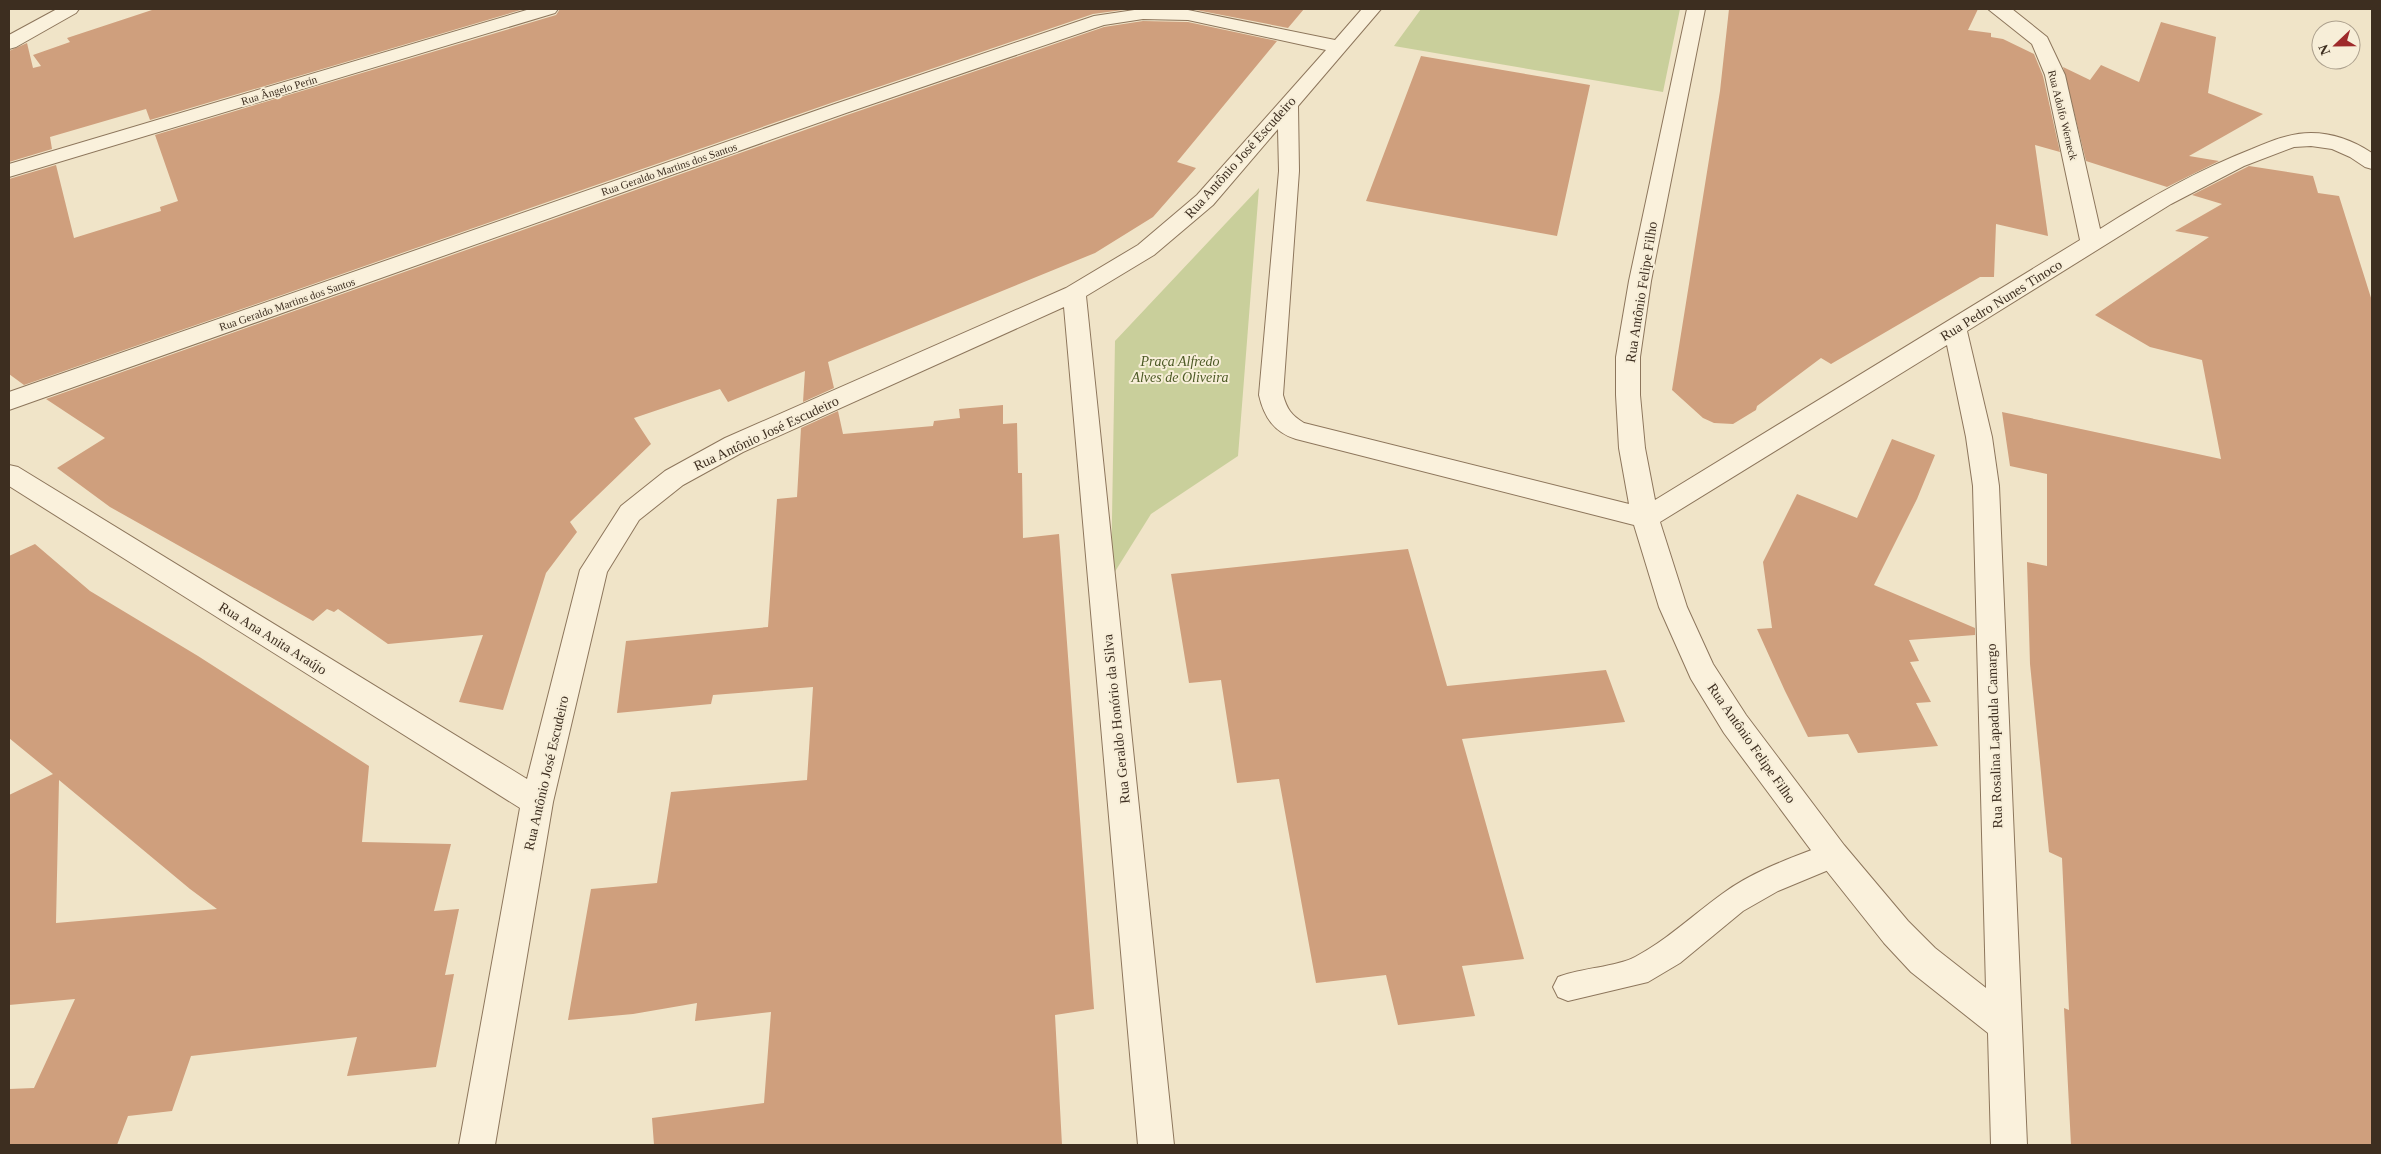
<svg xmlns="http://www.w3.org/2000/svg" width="2381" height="1154" viewBox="0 0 2381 1154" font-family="Georgia,serif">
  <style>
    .green { fill: #c9cf9b }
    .building { fill: #cf9f7d; fill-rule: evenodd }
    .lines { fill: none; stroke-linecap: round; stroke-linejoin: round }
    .service-casing { stroke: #8d765c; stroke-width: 2 }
    .minor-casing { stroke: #8d765c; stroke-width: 2 }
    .service { fill: #faf1dc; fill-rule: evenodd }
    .minor { fill: #faf1dc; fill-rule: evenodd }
    .labels { text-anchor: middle; stroke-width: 4; stroke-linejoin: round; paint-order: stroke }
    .far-street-label { font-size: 11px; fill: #3d2e20; stroke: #f7eed8 }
    .street-label { font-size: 14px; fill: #3d2e20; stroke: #f7eed8 }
    .park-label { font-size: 14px; font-style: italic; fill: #4d5a26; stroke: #f7eed8 }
  </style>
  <rect width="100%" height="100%" fill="#f0e4c8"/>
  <path class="green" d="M1421,9h259l-17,83 -269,-46z
    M1259,188l-21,268 -87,58 -40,64 4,-237z"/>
  <path class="building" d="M155,9h369l-374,111 -4,-11 -96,28 2,12 -43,13v-111l18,-8 6,25 8,-2 -8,-11 37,-13 -3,-4z
    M560,9h570l-37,5 -262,89 -807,282 -15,-11v-195l47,-14 18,73 87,-27 -1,-4 18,-6 -23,-66 401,-120z
    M1191,9h113l-16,19z
    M1729,9h249l-10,21 23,3v4l12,2 31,15 9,22 17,76 -25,-7 13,91 -52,-12 -2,53h-14l-149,87 -10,-6 -64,48 -1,4 -23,14 -19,-1 -11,-5 -31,-28 48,-299z
    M1143,21l45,1 89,19 -100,121 19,6 -43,49 -58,36 -267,109 6,26 -31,14 2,-31 -77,31 -8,-13 -86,29 17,26 -81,78 7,10 -31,41 -43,137 -44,-8 24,-67 -95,9 -50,-35 -4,3 -7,-3 -14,12 -203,-114 -53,-39 48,-30 -59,-39 801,-284 257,-88z
    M2161,22l55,15 -8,56 55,21 -74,42 30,5 -52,26 -81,-26 -23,-94 27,13 11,-15 38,17z
    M1421,56l169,29 -33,151 -191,-35z
    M2249,166l64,10 5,17 21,3 33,105v844h-301l-7,-137 5,2 -7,-152 -13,-6 -19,-188 -3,-102 20,4v-92l-37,-8 -8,-54 219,47 -19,-99 -52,-13 -55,-32 114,-78 -34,-6 47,-27 -30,-9z
    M1003,405v19l14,-1 1,50h4l1,65 36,-4 35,475 -39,6 7,130h-408l-2,-27 112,-15 7,-91 -76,9 2,-18 -64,11 -65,6 23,-131 66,-6 14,-91 136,-12 6,-93 -100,8 -2,9 -94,9 9,-72 142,-14 9,-128 20,-2 4,-69 37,-17 5,23 90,-8 1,-5 26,-3 -1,-9z
    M1892,439l43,16 -18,44 -43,86 101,43v7l-66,5 10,21 -9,1 21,40 -15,1 22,43 -80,7 -10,-19 -40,3 -23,-46 -28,-62 15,-1 -9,-66 34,-68 60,24z
    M35,544l55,47 108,65 171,110 -7,76 89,2 -17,67 25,-2 -14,66 9,-1 -18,93 -89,9 10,-39 -166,19 -19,55 -44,5 -11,29h-108v-56l25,-1 41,-89 -66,6v-210l44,-21 -44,-36v-182zM59,780l131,109 27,20 -161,14z
    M1408,549l39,137 159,-16 19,52 -163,17 62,220 -62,7 13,50 -77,9 -12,-50 -70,8 -37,-204 -42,4 -16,-103 -32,3 -18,-109z"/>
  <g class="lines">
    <g class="service-casing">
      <path id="service" d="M1833,842l10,4 4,9 -4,9 -65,27 -35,20 -63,52 -32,19 -80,19 -10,-4 -5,-10 5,-10c22,-9 59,-10 77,-20 32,-17 58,-42 87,-63 32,-24 74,-38 111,-52z"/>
    </g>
    <g class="minor-casing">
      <path id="minor" d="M57,9h22l-3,4 -60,34 -7,2v-14z
        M530,9h28l-3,4 -546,164v-13z
        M1141,9l47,1 147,30 27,-31h19l-83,97 1,65 -16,224c4,14 8,20 21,28l325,81 -10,-56 -3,-53v-38l13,-76 58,-272h18l-54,272 -11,76v38l5,53 10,52 425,-260 -35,-165 -13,-31 -44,-35h24l35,28 18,38 35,154c49,-31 98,-59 152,-80 19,-8 38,-16 59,-16 22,0 43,8 61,20v16l-7,-2 -15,-10 -18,-8 -21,-3 -17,1 -50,19 -73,38 -204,127 25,106 7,49 28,659h-36l-3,-112 -77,-61 -27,-29 -62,-78 -98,-132 -33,-54 -32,-72 -25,-82 -338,-86c-22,-7 -32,-22 -37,-44l20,-224 -1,-42 -65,76 -59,50 -68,41 88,849h-36l-74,-838 -321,145 -60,33 -44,35 -32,52 -54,230 -58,343h-36l61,-337 -511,-322v-21l9,2 509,312 53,-209 41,-64 44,-35 60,-33 341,-150 72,-43 59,-50 129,-145 -138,-30 -45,-1 -39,6 -258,88 -837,297v-18l823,-287 262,-89zM1947,345l19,92 7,49 13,502 -51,-40 -27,-27 -64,-76 -98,-130 -33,-51 -26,-57 -27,-85z"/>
    </g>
    <use href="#service" class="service"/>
    <use href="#minor" class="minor"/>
  </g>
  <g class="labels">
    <g class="far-street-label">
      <text transform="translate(279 90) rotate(-17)" y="4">Rua Ângelo Perin</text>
      <text transform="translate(2063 115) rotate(76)" y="4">Rua Adolfo Werneck</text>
      <text transform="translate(669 169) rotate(-19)" y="4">Rua Geraldo Martins dos Santos</text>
      <text transform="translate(287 304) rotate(-19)" y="4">Rua Geraldo Martins dos Santos</text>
    </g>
    <g class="street-label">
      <text transform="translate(1240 157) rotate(-48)" y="5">Rua Antônio José Escudeiro</text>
      <text transform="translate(1641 292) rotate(-81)" y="5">Rua Antônio Felipe Filho</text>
      <text transform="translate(2001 300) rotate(-32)" y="5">Rua Pedro Nunes Tinoco</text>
      <text transform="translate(766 433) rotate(-25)" y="5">Rua Antônio José Escudeiro</text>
      <text transform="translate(273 638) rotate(32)" y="5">Rua Ana Anita Araújo</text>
      <text transform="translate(1116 719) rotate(-96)" y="5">Rua Geraldo Honório da Silva</text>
      <text transform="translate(1994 736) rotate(-92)" y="5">Rua Rosalina Lapadula Camargo</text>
      <text transform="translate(1752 743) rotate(55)" y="5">Rua Antônio Felipe Filho</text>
      <text transform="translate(546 773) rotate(-77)" y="5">Rua Antônio José Escudeiro</text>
    </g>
    <g class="park-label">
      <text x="1180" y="366">Praça Alfredo<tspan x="1180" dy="16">Alves de Oliveira</tspan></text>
    </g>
  </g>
  <rect width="2381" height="1154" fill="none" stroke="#3d2e20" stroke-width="20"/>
  <g transform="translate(2336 45) rotate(248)"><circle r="24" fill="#f7eed8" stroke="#ada18e"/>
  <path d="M0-4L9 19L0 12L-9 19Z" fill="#9e2a2b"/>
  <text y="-8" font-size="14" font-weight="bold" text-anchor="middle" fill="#3d2e20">N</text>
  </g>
</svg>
